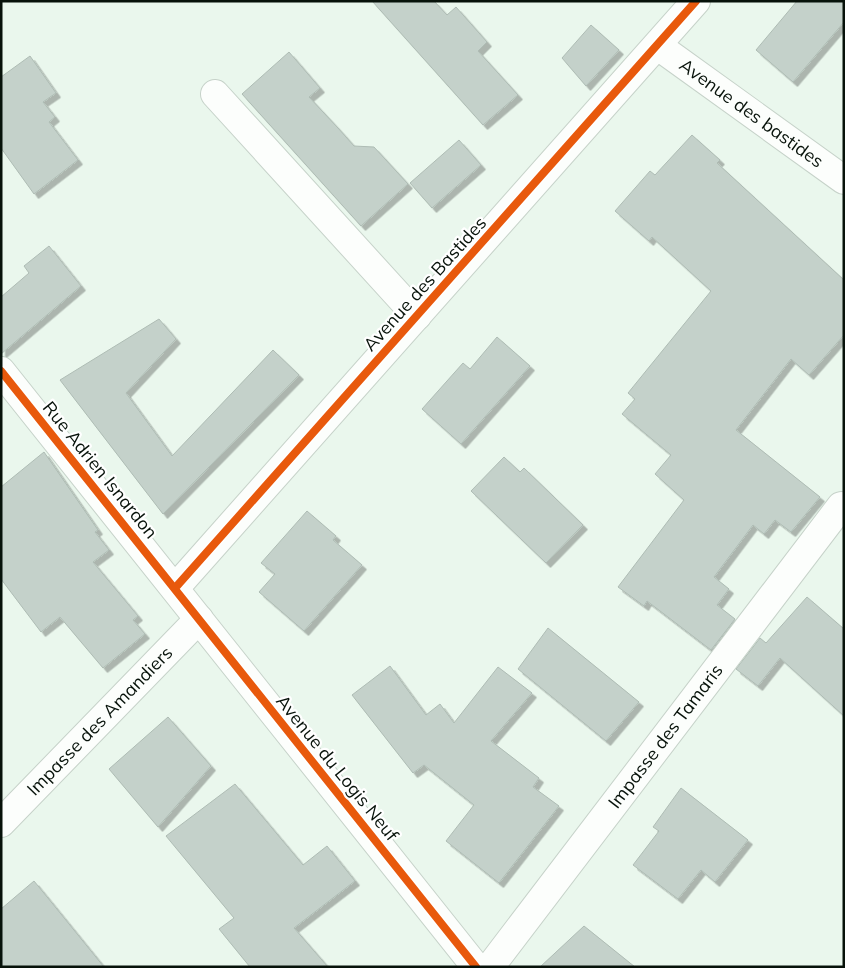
<svg xmlns="http://www.w3.org/2000/svg" width="845" height="968" viewBox="0 0 845 968" font-family="Mulish,sans-serif">
  <style>
    .building { fill: #c4d1ca; stroke: #aebcb4; filter: url(#shadow) }
    .lines { fill: none; stroke-linecap: round; stroke-linejoin: round }
    .minor-casing { stroke: #c6d2c9; stroke-width: 30 }
    .minor { stroke: #fcfefc; stroke-width: 28 }
    .cycleway-casing { stroke: #fff; stroke-width: 11 }
    .cycleway { stroke: #e8590c; stroke-width: 8 }
    .labels { text-anchor: middle; stroke-width: 4.5; stroke-linejoin: round; paint-order: stroke }
    .street-label { font-size: 18px; fill: #07120a; stroke: #fff }
  </style>
  <defs>
    <filter id="shadow"><feDropShadow dx="4.5" dy="4.5" stdDeviation="0" flood-color="#0004"/></filter>
  </defs>
  <rect width="100%" height="100%" fill="#eaf7ed"/>
  <path class="building" d="M372,1h62l13,14 9,-8 31,35 -9,9 40,44 -35,30z
    M797,1h47v21l-51,60 -37,-32z
    M591,25l28,25 -33,36 -24,-28z
    M289,52l31,36 -11,9 29,31 16,18 20,1 34,37 -47,42 -119,-132z
    M30,56l26,37 -13,9 12,15 -6,5 29,38 -44,34 -33,-46v-71z
    M692,135l28,25 -3,3 127,117v55l-35,40 -18,-16 -55,71 84,67 -29,35 -16,-12 -11,14 -11,-9 -39,52 15,12 -12,16 18,14 -24,31 -64,-49 -3,5 -26,-19 66,-87 -29,-26 16,-19 -49,-41 13,-15 -7,-6 83,-102 -59,-54 -3,4 -34,-30 35,-40 5,4z
    M459,140l22,25 -49,43 -22,-25z
    M49,246l32,40 -80,68v-57l28,-24 -5,-7z
    M159,319l17,20 -50,54 46,63 101,-106 26,25 -136,139 -103,-134z
    M497,337l33,29 -69,78 -39,-35 41,-46 7,6z
    M44,452l54,78 -3,2 14,18 -16,12 45,54 -5,4 12,14 -42,34 -43,-51 -19,15 -40,-53v-92z
    M504,457l16,15 4,-4 59,57 -37,38 -75,-72z
    M307,511l29,25 -3,4 29,25 -58,66 -45,-39 16,-18 -14,-11z
    M807,597l37,32v87l-64,-58 -22,28 -22,-17 24,-31 6,5z
    M548,628l91,74 -33,39 -88,-72z
    M390,666l36,49 14,-11 14,19 44,-56 34,26 -41,48 48,37 -6,9 26,19 -60,77 -53,-42 28,-36 -50,-40 -11,8 -61,-78z
    M168,717l43,49 -53,61 -49,-58z
    M235,784l68,81 24,-19 28,35 -61,47 34,39h-78l-31,-38 15,-11 -68,-82z
    M681,788l67,52 -33,42 -14,-12 -23,29 -45,-34 26,-34 -6,-4z
    M34,881l18,22 52,64h-103v-58z
    M584,926l51,41h-95z"/>
  <g class="lines">
    <g class="minor-casing">
      <g id="minor">
        <path id="s1" d="M658,46l186,134"/>
        <path d="M215,94l202,222"/>
        <path d="M1,371l475,596"/>
        <path d="M176,587l520,-586"/>
        <path id="s2" d="M1,823l198,-204"/>
        <path id="s3" d="M490,967l351,-461"/>
      </g>
    </g>
    <use href="#minor" class="minor"/>
    <g class="cycleway-casing">
      <path id="cycleway" d="M1,371l475,596
        M176,587l520,-586"/>
    </g>
    <use href="#cycleway" class="cycleway"/>
  </g>
  <g class="labels">
    <g class="street-label">
      <text dy="6" stroke="none"><textPath href="#s1" startOffset="115">Avenue des bastides</textPath></text>
      <text transform="translate(425 284) rotate(-48)" y="6">Avenue des Bastides</text>
      <text transform="translate(100 470) rotate(51)" y="6">Rue Adrien Isnardon</text>
      <text dy="6" stroke="none"><textPath href="#s2" startOffset="142">Impasse des Amandiers</textPath></text>
      <text dy="6" stroke="none"><textPath href="#s3" startOffset="290">Impasse des Tamaris</textPath></text>
      <text transform="translate(337 768) rotate(51)" y="6">Avenue du Logis Neuf</text>
    </g>
  </g>
  <rect width="845" height="968" fill="none" stroke="#07120a" stroke-width="5"/>
</svg>
